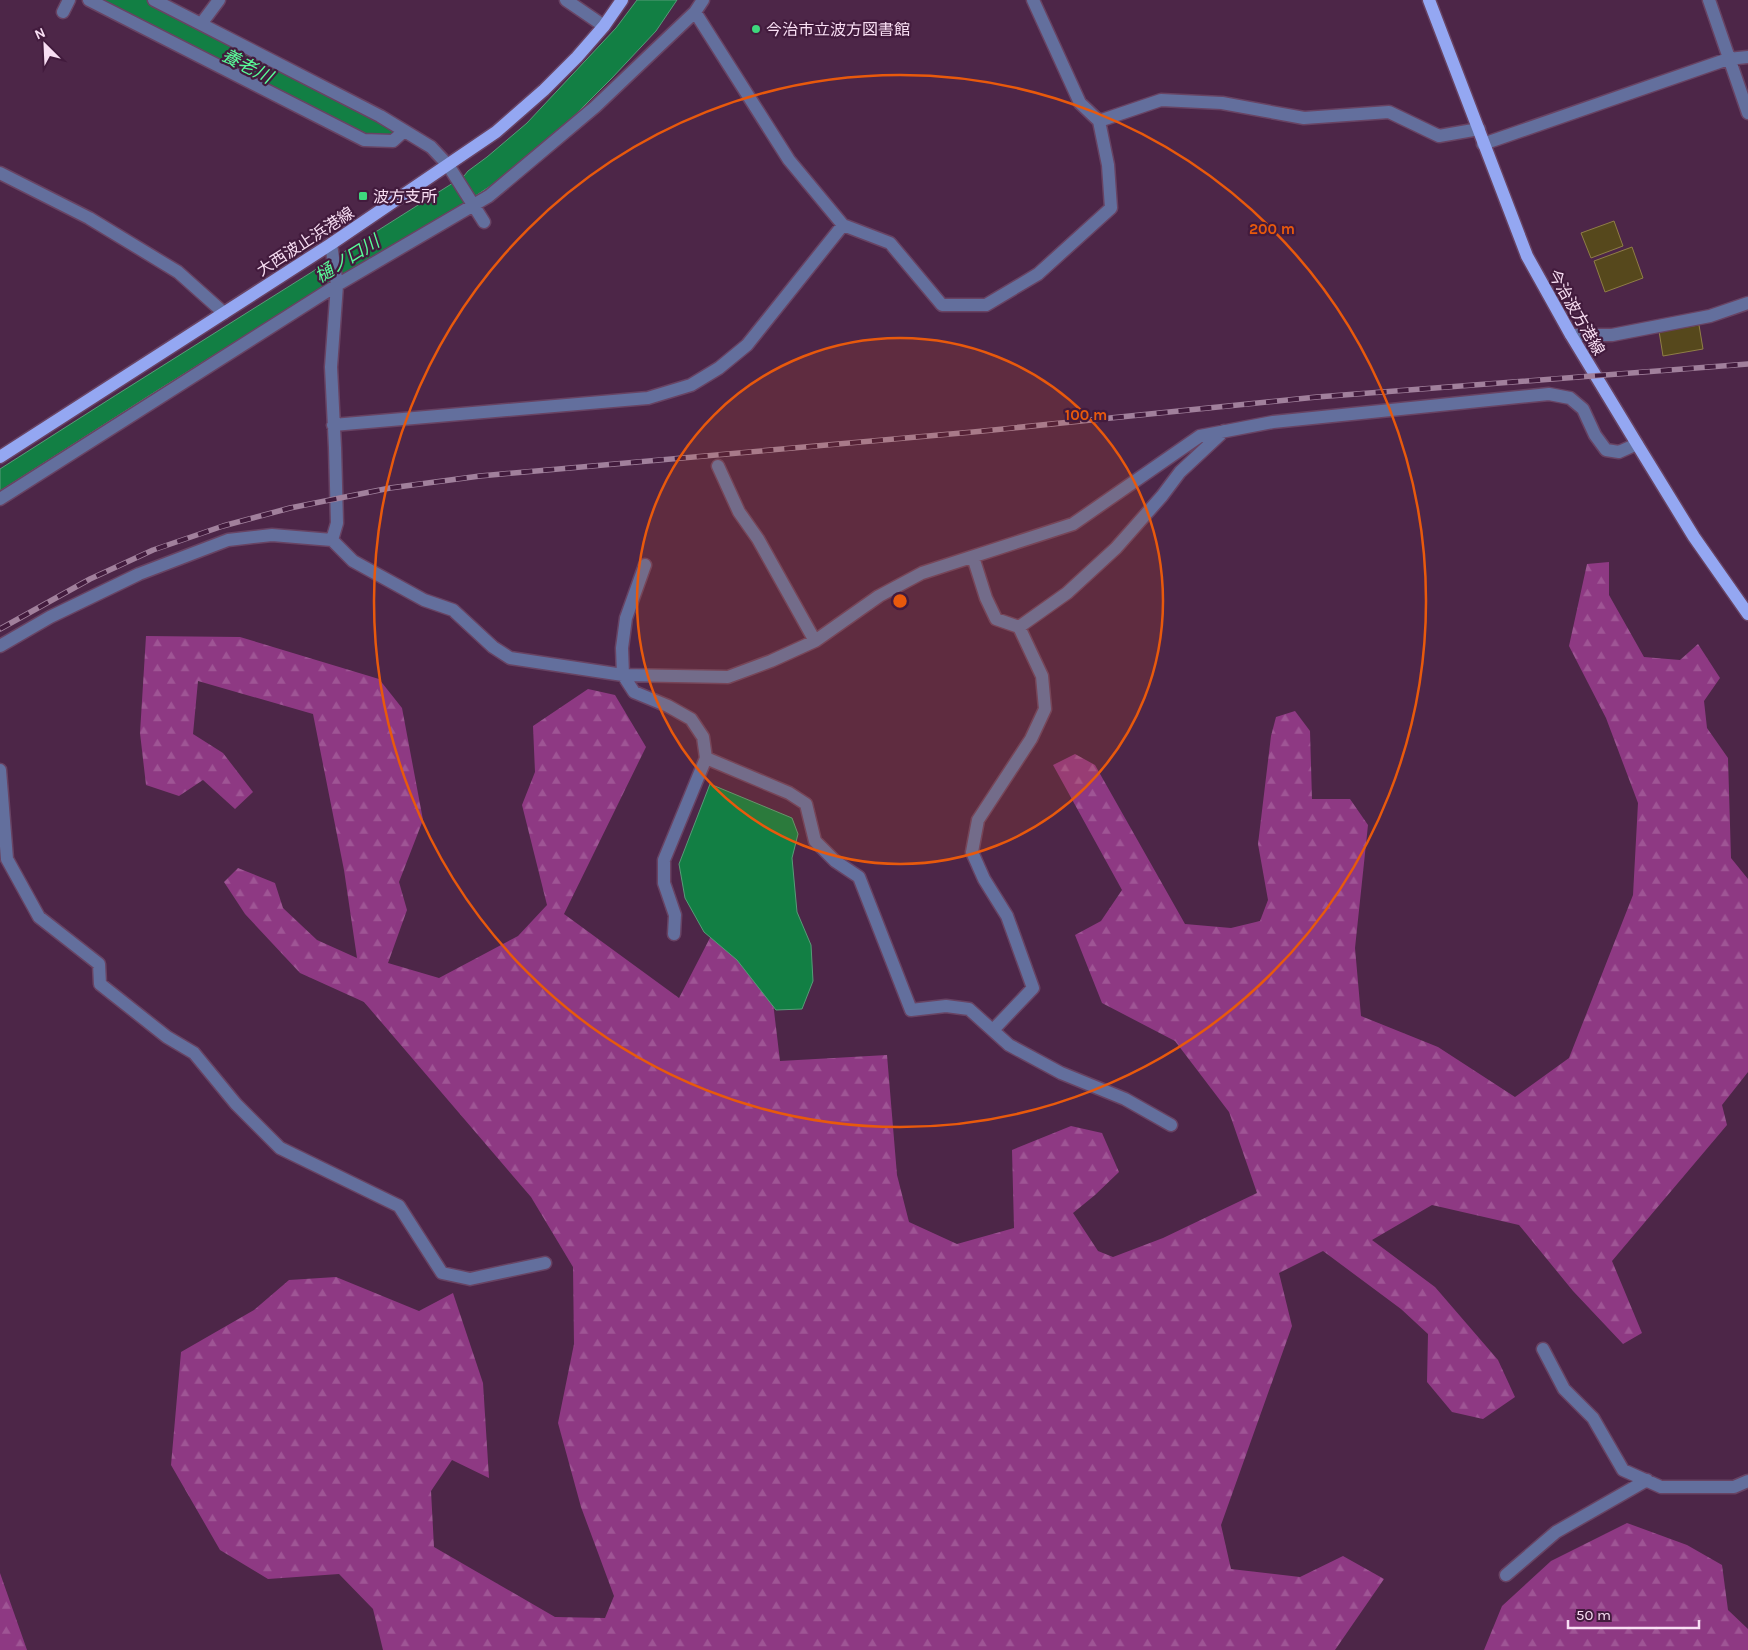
<svg xmlns="http://www.w3.org/2000/svg" width="1748" height="1650" viewBox="0 0 1748 1650" font-family="Karla,'Noto Sans JP',sans-serif">
  <style>
    .forest { fill: url(#forest-firs) }
    .water { fill: #127f44; stroke: #579c78 }
    .lines { fill: none; stroke-linecap: round; stroke-linejoin: round }
    .river { stroke: #127f44; stroke-width: 31 }
    .building { fill: #56481c; stroke: #8f7e46 }
    .minor-casing { stroke: #684363; stroke-width: 15 }
    .major-casing { stroke: #684363; stroke-width: 15 }
    .minor { stroke: #636f9d; stroke-width: 12 }
    .major { stroke: #94a7f2; stroke-width: 12 }
    .rail-casing { stroke: #a1809c; stroke-width: 5.5 }
    .rail { stroke: #421b3d; stroke-width: 4; stroke-dasharray: 11; stroke-linecap: butt }
    .ring { fill: none; stroke: #e8590c; stroke-width: 2.5 }
    .poi-dot { fill: #3ed77d; stroke: #421b3d; stroke-width: 2 }
    .labels { text-anchor: middle; stroke-width: 4.5; stroke-linejoin: round; paint-order: stroke }
    .poi-label { font-size: 16px; fill: #f8def3; stroke: #421b3d; text-anchor: start }
    .street-label { font-size: 16px; fill: #f8def3; stroke: #421b3d }
    .water-label { font-size: 18px; font-style: italic; fill: #59fb98; stroke: #421b3d }
    .centre { fill: #e8590c; stroke: #421b3d; stroke-width: 2.5 }
    .ring-label { font-size: 15px; text-anchor: middle; font-weight: bold; fill: #e8590c; stroke: #421b3d; stroke-width: 4.5; stroke-linejoin: round; paint-order: stroke }
  </style>
  <defs>
    <pattern id="forest-firs" width="22" height="20" patternUnits="userSpaceOnUse" patternTransform="scale(1.25)"><rect width="22" height="20" fill="#8e3983"/><path d="M5 1l3.5 6h-7zM16 11l3.5 6h-7z" fill="#9f5595"/></pattern>
  </defs>
  <rect width="100%" height="100%" fill="#4d2648"/>
  <path class="forest" d="M1609,562v33l35,62 36,3 18,-16 22,34 -16,23 3,27 21,30 3,100 17,21v193l-26,33 5,20 -115,136 30,72 -19,11 -50,-53 -54,-66 -87,-20 -60,35 63,47 63,73 17,37 -32,22 -31,-7 -25,-30 1,-48 -27,-25 -78,-58 -44,22 13,53 -71,199 10,44 69,8 43,-21 41,23 -49,71h-952l-10,-41 -34,-35 -71,5 -48,-29 -49,-85 10,-113 73,-42 35,-30 47,-3 83,34 34,-18 30,90 6,95 -37,-18 -21,31 3,56 121,70 50,1 9,-22 -33,-89 -23,-84 16,-79 -1,-77 -42,-70 -167,-195 -64,-29 -55,-59 -21,-32 14,-14 37,15 8,25 34,32 40,18 -13,-88 -31,-156 -115,-33 -5,53 30,19 30,39 -18,17 -32,-29 -24,16 -33,-11 -6,-52 6,-97 94,1 139,42 23,29 21,112 -24,62 8,28 -19,53 51,15 79,-42 29,-31 -25,-100 13,-33 -2,-46 55,-37 27,6 31,52 -82,167 115,84 34,-66 59,62 8,67 107,-6 10,120 12,47 48,22 57,-16 -2,-78 59,-24 31,7 17,39 -24,23 -22,18 25,38 15,6 50,-19 94,-45 -28,-81 -54,-71 -73,-38 -27,-68 26,-14 21,-31 -69,-125 22,-11 20,11 90,159 46,4 29,-7 8,-21 -10,-56 13,-108 5,-19 19,-6 15,20 2,68h38l18,26 -13,123 6,68 77,31 77,50 54,-39 64,-163 5,-92 -32,-85 -37,-72 18,-82z
    M1627,1523l60,22 35,20 6,45 20,19v21h-264l18,-44 49,-45z
    M0,1573l27,77h-27z"/>
  <path class="water" d="M637,0h40l-21,31 -44,47 -72,72 -27,21 -68,45 -118,69 -169,105 -158,101v-22c154,-99 310,-195 464,-293l4,-5 19,-14 40,-34 89,-95z
    M710,784l82,34 6,16 -6,24 5,54 14,33 2,36 -11,28 -26,1 -39,-50 -33,-28 -19,-34 -6,-34z"/>
  <g class="lines">
    <path class="river" d="M117,0l167,86 94,46"/>
  </g>
  <path class="building" d="M1614,221l9,25 -32,12 -10,-25z
    M1632,247l11,31 -38,14 -11,-31z
    M1699,325l4,24 -40,7 -4,-25z"/>
  <g class="lines">
    <g class="minor-casing">
      <path id="minor" d="M89,0l275,140 29,1 11,-10
        M154,0l226,116 51,31 17,18 36,57
        M566,0l38,26
        M1709,0l39,113
        M63,12l6,-12
        M695,12l94,148 54,65 47,18 52,62h44l52,-31 73,-66 -3,-43 -9,-44 -19,-18 -47,-103
        M201,24l18,-24
        M1099,121l62,-21 61,3 82,15 85,-6 50,24 40,-7
        M1483,144l245,-85 20,-2
        M0,173l89,45 89,54 46,41
        M331,244l6,41 -6,82 4,81 2,75 -5,17
        M1571,335h41l98,-19 38,-13
        M333,425l315,-27 43,-13 28,-17 28,-23 96,-120
        M718,466l21,46 19,27 57,102
        M0,499l337,-214 152,-89 106,-89 100,-95 8,-12
        M973,557l13,41 10,21 23,8
        M645,565l-19,53 -4,30 1,27 11,17 34,14 23,13 12,18 3,21 -42,102v23l11,32 -1,19
        M0,646l50,-29 89,-43 89,-34 44,-5 60,5 21,21 71,39 29,10 40,37 17,11 113,17 105,2 43,-16 44,-20 64,-45 43,-23 151,-49 127,-88 73,-14 276,-28 21,4 13,11 12,26 11,15 13,2 18,-8
        M706,758l83,35 17,11 9,37 20,20 24,16 52,133 35,-4 23,3 40,36 52,28 64,26 46,26
        M0,770l7,89 32,58 60,47 1,20 67,53 27,16 42,51 44,44 119,58 43,67 28,6 75,-16
        M993,1030l40,-42 -26,-72 -23,-37 -12,-27 6,-32 53,-81 14,-30 -3,-33 -23,-49 48,-34 49,-45 46,-52 18,-24 44,-41
        M1543,1349l21,40 29,29 30,52 38,17h73l14,-6
        M1506,1575l50,-43 91,-52"/>
    </g>
    <g class="major-casing">
      <path id="major" d="M1429,0l98,256 44,79 66,109 57,93 54,77
        M0,457l331,-213 165,-112 48,-42 33,-33 27,-31 18,-26"/>
    </g>
    <use href="#minor" class="minor"/>
    <use href="#major" class="major"/>
    <g class="rail-casing">
      <path id="rail" d="M0,629l90,-50 63,-29 70,-24 67,-18 100,-20 90,-12 493,-44 344,-35 431,-33"/>
    </g>
    <use href="#rail" class="rail"/>
  </g>
  <circle cx="900" cy="601" r="263" fill="#e8590c" fill-opacity=".12"/>
  <g class="ring">
    <circle cx="900" cy="601" r="263"/>
    <circle cx="900" cy="601" r="526"/>
  </g>
  <g class="poi-dot">
    <circle cx="756" cy="29" r="5"/>
    <rect x="358" y="191" width="10" height="10" rx="2.5"/>
  </g>
  <g class="labels">
    <g class="poi-label">
      <text x="766" y="35">今治市立波方図書館</text>
      <text x="373" y="202">波方支所</text>
    </g>
    <g class="street-label">
      <text transform="translate(305 241) rotate(-33)" y="6">大西波止浜港線</text>
      <text transform="translate(1577 312) rotate(60)" y="6">今治波方港線</text>
    </g>
    <g class="water-label">
      <text transform="translate(247 66) rotate(27)" y="6">養老川</text>
      <text transform="translate(347 259) rotate(-32)" y="6">樋ノ口川</text>
    </g>
  </g>
  <circle cx="900" cy="601" r="8" class="centre"/>
  <g class="ring-label">
    <text x="1272" y="234">200 m</text>
    <text x="1086" y="420">100 m</text>
  </g>
  <g transform="translate(45 45) rotate(336)" stroke="#421b3d" stroke-width="4" paint-order="stroke">
  <path d="M0-4L9 19L0 12L-9 19Z" fill="#f8def3"/>
  <text y="-8" font-size="14" font-weight="bold" text-anchor="middle" fill="#f8def3">N</text>
  </g>
  <path d="M1568 1620v8h131v-8" fill="none" stroke="#f8def3" stroke-width="2.5"/>
  <text x="1576" y="1620" font-size="15" fill="#f8def3" stroke="#421b3d" stroke-width="4" paint-order="stroke">50 m</text>
</svg>
